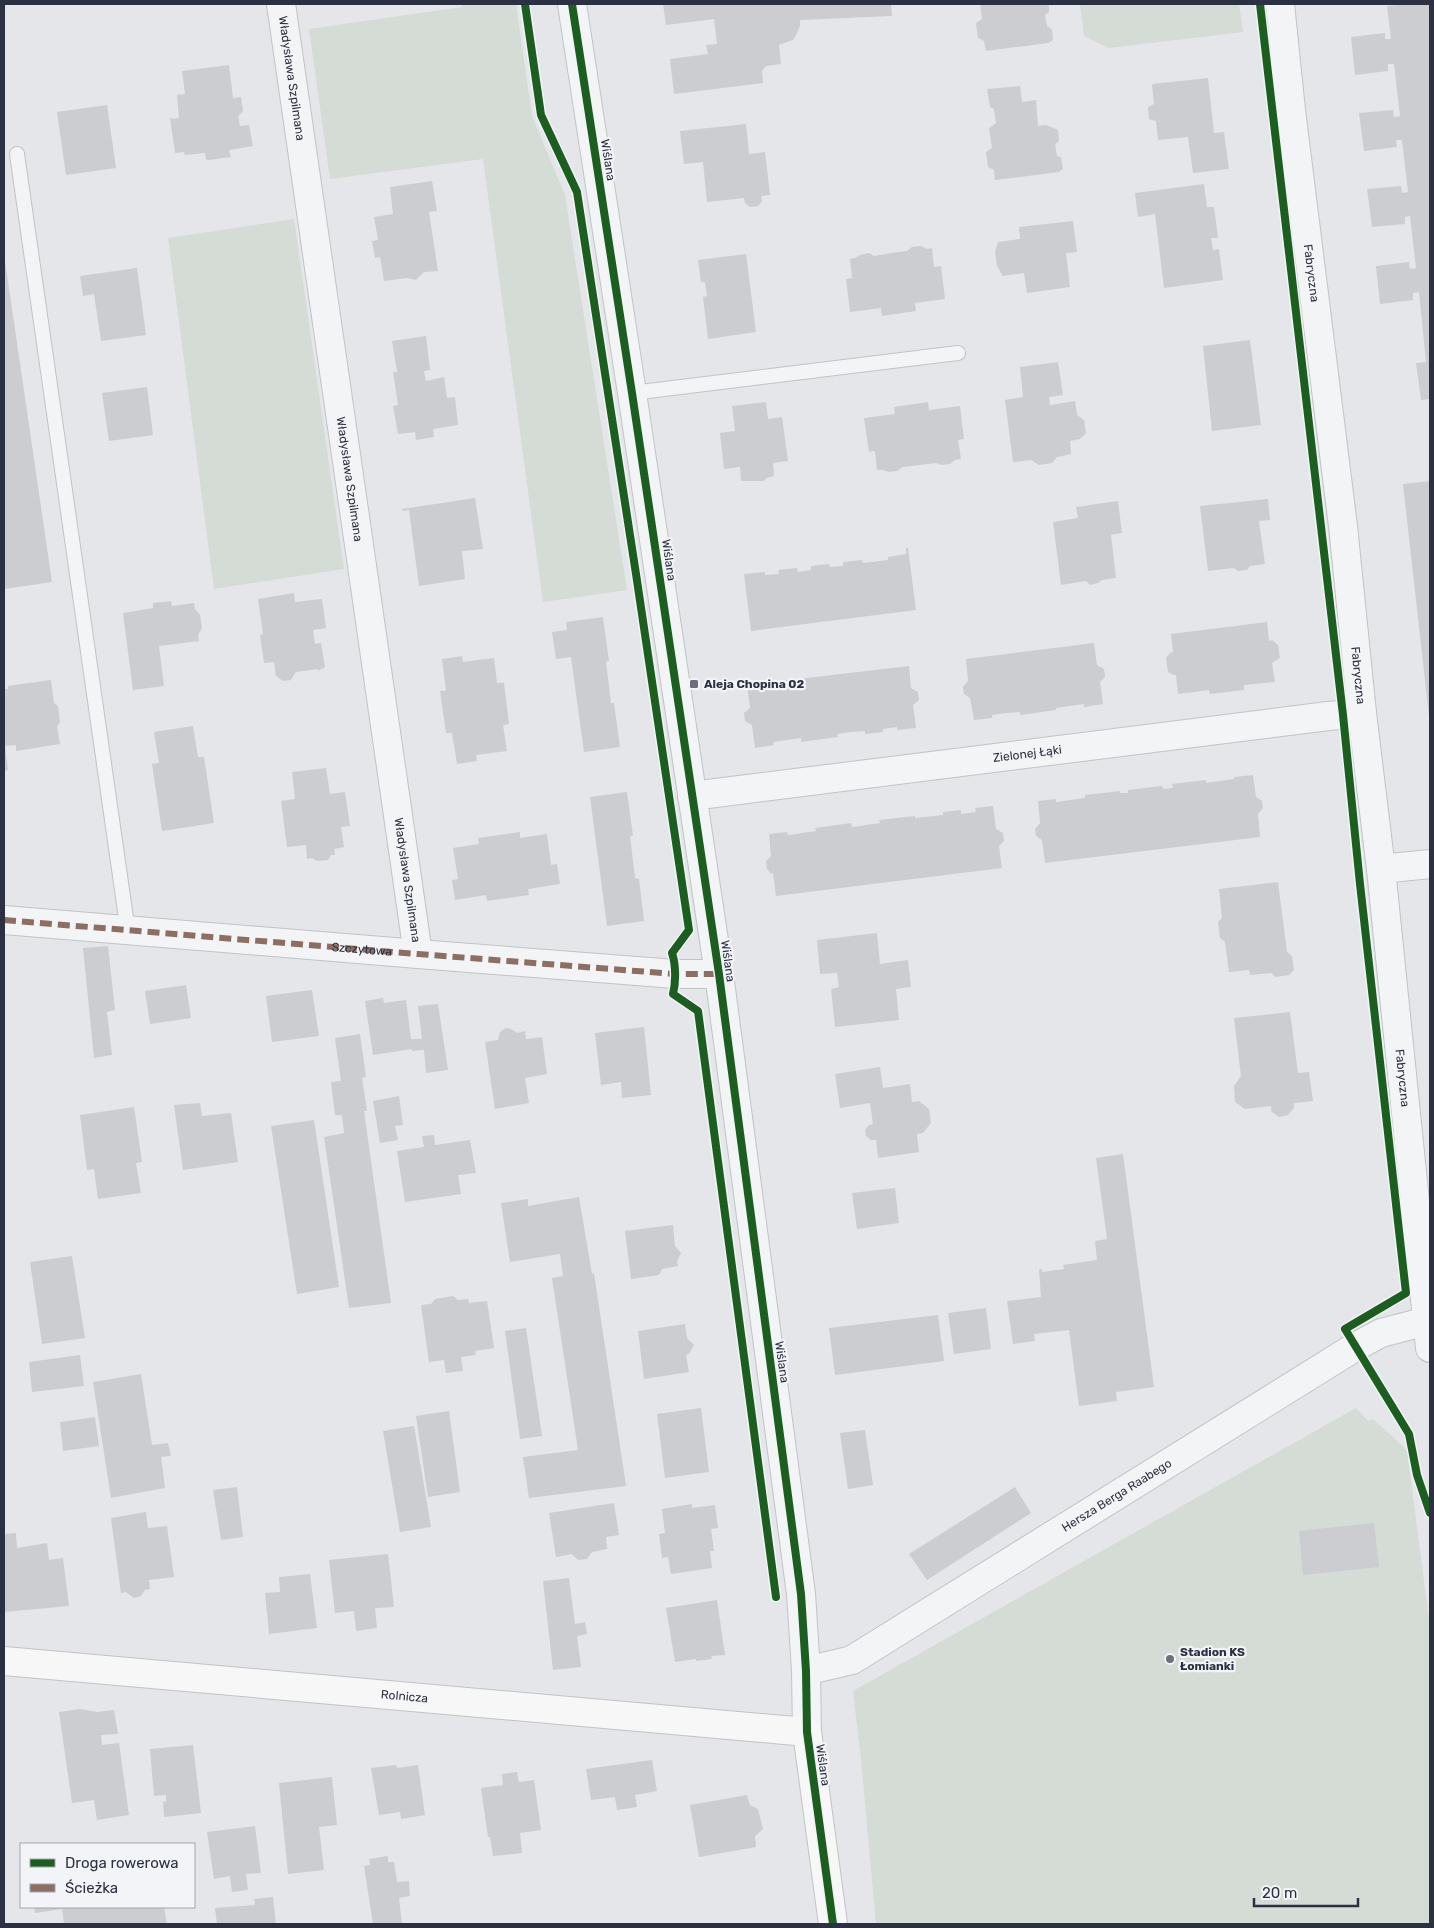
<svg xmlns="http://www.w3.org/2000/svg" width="1434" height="1928" viewBox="0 0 1434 1928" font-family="Rubik,sans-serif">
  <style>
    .green { fill: #d4dcd5 }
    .building { fill: #cbcdd1 }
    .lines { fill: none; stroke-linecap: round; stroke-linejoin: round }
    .lane-casing { stroke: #c1c3c5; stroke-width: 16 }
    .street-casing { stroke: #c1c3c5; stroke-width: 30 }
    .secondary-casing { stroke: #c1c3c5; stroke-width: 30 }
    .lane { stroke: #f3f4f6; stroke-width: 14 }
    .street { stroke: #f3f4f6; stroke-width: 28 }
    .secondary { stroke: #f7f7f7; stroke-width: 28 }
    .quiet { stroke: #8d6e63; stroke-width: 6; stroke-dasharray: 12 6; stroke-linecap: butt }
    .cycleway-casing { stroke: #f3f4f7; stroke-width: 11 }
    .cycleway { stroke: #1b5e20; stroke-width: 8 }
    .poi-dot { fill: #6c707c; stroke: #f3f4f7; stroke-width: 2 }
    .labels { text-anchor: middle; stroke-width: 4.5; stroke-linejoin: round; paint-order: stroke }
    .street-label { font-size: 12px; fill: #2c3141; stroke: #f3f4f7 }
    .poi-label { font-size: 12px; font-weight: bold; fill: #2c3141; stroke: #f3f4f7; text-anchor: start }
  </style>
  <rect width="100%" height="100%" fill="#e4e6e9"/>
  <path class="green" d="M462,4h54l16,112 33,79 62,395 -84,12 -60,-443 -153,20 -21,-150 153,-22z
    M1080,4h159l4,28 -134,16 -25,-12z
    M294,219l50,350 -130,20 -46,-351z
    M1356,1408l12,13 5,-2 34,31 23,177v297h-554l-15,-165 -8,-68z"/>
  <path class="building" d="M663,4h228l1,12 -92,4v6l-4,9 -3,5 -14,5 2,19 -15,2 -4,5 1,12 -89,11 -4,-35 38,-5 -2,-9 11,-1 -3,-25 -48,6z
    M980,4h69v8l-4,3 2,11 5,3 1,11 -5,3 -62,8 -2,-10 -6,-3 -2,-15 6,-4z
    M1407,4h23v395l-9,1 -5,-37 10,-1 -7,-70 -6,1v7l-33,4 -4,-38 33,-4 1,7 6,-1 -6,-52 -5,1v7l-33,3 -5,-38 34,-3 1,7 6,-1 -6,-52h-6l1,7 -33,4 -5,-38 34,-3 1,7 6,-1 -6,-52h-6v7l-33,4 -4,-38 34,-4v6h6l-4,-33z
    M229,65l4,33 8,-1 2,13 -1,3 -4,3 2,10 9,-1 4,21 -24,4 2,7 -22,3h-3l-1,-7 -20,2 -1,-3 -9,1 -5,-35h3l-1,1 7,-1 -2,-23 8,-1 -3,-23z
    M1208,78l6,55 10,-1 5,37 -36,4 -5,-36 -30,3 -2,-19 -7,-2 -1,-12 6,-3 -2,-20z
    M1020,86l2,16 14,-2 2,26 8,-1 12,5 1,11 -4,3 2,12 4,1 2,12 -4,3 -64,8 -1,-10 -6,-3 -2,-15 6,-4 -3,-20 7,-5 -2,-14 -4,-2 -3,-18z
    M107,105l9,63 -50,7 -9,-63z
    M746,124l3,30 16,-2 5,43 -9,1 1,5 -4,5 -8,1 -5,-4 -1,-5 -37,4 -4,-40 -19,2 -4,-33z
    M432,181l5,30 -8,1 9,59 -14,1 -8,8 -9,-2 -23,3 -4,-24 -5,1 -3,-17 6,-1 -4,-23 19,-3 -3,-27z
    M1204,184l3,23h7l4,31h-7l2,12 6,-1 4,31 -59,8 -9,-74 -17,3 -3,-24z
    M1073,221l4,31 -11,1 4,34 -43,6 -3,-20 -21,3 -6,-10 -2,-14 3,-10 22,-3 -1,-12z
    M921,246l6,3 5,-1 2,19 7,-1 4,33 -30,4 1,8 -34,5 -1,-8 -31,4 -4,-33 6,-1 -2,-19 5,-1 5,-3 9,-2 5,3 17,-3 16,-2 5,-4z
    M4,254l48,328 -48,7z
    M746,254l10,78 -48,7 -5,-42 4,-1 -2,-14h-4l-3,-22z
    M137,268l9,67 -45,6 -7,-47 -11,2 -3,-20z
    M426,336l4,34 -6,1 2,10 18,-4 3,21 8,-1 3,28 -25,4 1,8 -18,3 -1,-8 -17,2 -5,-28 5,-1 -5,-33h4l-5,-31z
    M1250,340l11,85 -49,6 -9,-85z
    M1058,362l5,33 -14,2 1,8 25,-4 2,14 7,5 2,13 -6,6 -10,2 1,13 -14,3 -5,6 -13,2 -8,-5 -18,2 -8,-62 18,-3 -3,-30z
    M147,387l6,48 -44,6 -7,-48z
    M766,402l2,17 14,-2 6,44 -15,2 1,13 -7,2 -4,3h-22l-1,-14 -16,2 -4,-36 15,-2 -3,-25z
    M928,402l1,8 31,-4 4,33 -6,1 3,19 -6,1 -5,4 -8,1 -6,-2 -33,4 -6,4 -8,1 -6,-2h-6l-2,-19 -6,1 -5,-34 31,-4 -1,-7z
    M1430,481v235h-1l-26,-232z
    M475,498l8,51 -21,2 3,28 -46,7 -10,-76 -6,1 -1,-2z
    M1268,499l2,21 -11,1 6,43 -15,2 -3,4 -9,1 -4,-3 -26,3 -8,-65z
    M1118,501l4,32 -11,2 5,43 -14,2 -4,3 -8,2 -4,-4 -25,4 -8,-63 25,-4 -2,-11z
    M906,548h2l8,62 -165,21 -7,-57 21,-2v3l14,-1 -1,-4 19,-2 1,4 13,-2v-4l18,-2 1,3 13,-1v-4l19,-2 1,3 25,-3v-3l18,-3z
    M294,593l1,9 27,-3 4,29 -13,2 2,14 6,-1 4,24 -7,4v-2l-22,3 -5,8 -8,1 -7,-5 -2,-14 -10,1 -4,-28 3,-1 -5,-35z
    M171,601l1,5 22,-3 1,6 5,6 2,13 -4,7 1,6 -40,5 5,40 -31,4 -10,-77 30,-5v-5z
    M603,617l6,44 -3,1 5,41h3l6,44 -36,5 -13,-95 -15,2 -4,-27 15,-2 -1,-8z
    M1267,622l2,19 3,-1 6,5 2,13 -8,5 3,19 -31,3v5l-34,4 -1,-4 -31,4 -2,-19h-3l-5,-3 -2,-14 4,-5 3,-1 -2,-18z
    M1094,643l3,22 7,4 1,8 -5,5 3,22 -19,3v-3l-28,4v2l-36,5v-3l-14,1 -14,2v3l-18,2 -4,-22 -6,-4 -1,-7 5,-6 -2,-22z
    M462,656l1,6 31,-4 3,25h7l5,41 -6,1 4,26 -31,4 1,6 -20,3 -5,-31h-6l-6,-42h6l-4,-32z
    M909,666l2,22 7,4 1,8 -6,5 3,23 -19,2v-3l-14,2v3l-18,2v-3l-14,1 -14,2 1,3 -37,5v-4l-28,4 1,3 -19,3 -3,-23 -7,-4 -1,-8 6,-5 -3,-23z
    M51,680l3,23 4,3 2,16 -3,4 3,18 -44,7v-6l-11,1 3,24 -4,1v-82h4v-3z
    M193,726l5,31h6l10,66 -52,8 -10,-67 7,-1 -5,-31z
    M326,768l4,26 15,-2 5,34 -9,1 3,20 -10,2 1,6h-4l-3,5 -11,1 -5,-3 -5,1 -1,-14 -19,2 -6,-46 14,-2 -3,-27z
    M1253,775l3,22 6,4 1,7 -5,6 2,23 -215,26 -3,-23 -6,-4 -1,-7 5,-6 -2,-22 18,-2v3l29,-4v-3l35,-4v2h8v-3l34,-4 1,3 10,-1 -1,-4 34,-4v3l28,-4v-2z
    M627,792l6,44h-3l5,42 4,1 5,42 -37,5 -17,-129z
    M993,806l3,23 7,4 1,8 -5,5 3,22 -226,28 -3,-23 -2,1 -4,-5 -1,-8 5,-5 -2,-22 18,-2 1,3 28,-4 -1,-3 36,-5 1,4 28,-4 -1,-3 36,-4v2l28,-3v-3l18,-2v4l15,-2 -1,-4z
    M520,832v6l27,-4 4,31 6,-1 3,20 -32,5 1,6 -42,6 -1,-6 -31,5 -3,-20 6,-1 -5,-31 26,-4 -1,-6z
    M1278,882l9,70 5,4 2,14 -5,5 -13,2 -5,-4 -21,2 -1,-5 -20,2 -4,-30 -5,-4 -2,-16 4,-4 -3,-29z
    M877,933l3,31 28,-4 3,27 -15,2 3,31 -64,7 -4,-38 8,-2 -2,-14 -17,1 -3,-34z
    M108,946l7,64 -8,2 5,43 -18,3 -11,-110z
    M186,985l5,33 -41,6 -5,-33z
    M312,990l7,46 -47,6 -6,-46z
    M383,998l1,5 22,-3 5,39h11l-4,-33 20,-2 10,66 -22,3 -2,-23 -12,1v-2l-39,6 -8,-54z
    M1290,1012l8,61 11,-1 4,29 -19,2v5l-6,7 -9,2 -8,-6v-5l-26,3 -10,-7 -1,-16 7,-10 -7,-58z
    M644,1027l7,68 -29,3 -1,-16 -20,3 -6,-52z
    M506,1028l5,1 6,4 8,-2 1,8 16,-2 5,37 -22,4 4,25 -34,6 -10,-67 13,-2 2,-8z
    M360,1034l6,43 -4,1 5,33h-3l27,192 -42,5 -25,-171 20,-4 -2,-18h-7l-4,-33 10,-1 -6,-43z
    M880,1067l3,21 27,-4 2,18 7,-1 10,8 2,14 -8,10 -6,1 2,18 -41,6 -2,-18h-5l-5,-4 -1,-6 4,-5 4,-1 -3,-21 -30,5 -5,-34z
    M399,1096l4,29 -8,1 3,14 -18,3 -7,-42z
    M200,1103l2,13 29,-3 7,49 -55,8 -9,-65z
    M134,1107l8,55 -6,1 5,30 -43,6 -4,-30 -7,1 -7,-55z
    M314,1120l25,167 -42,7 -26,-168z
    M434,1135l1,10 35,-5 6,33 -18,2 3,19 -56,8 -8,-51 27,-4 -2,-11z
    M1123,1154l31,233 -38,5 1,9 -38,5 -10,-76 -35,4 1,7 -22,3 -6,-43 34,-4 -2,-28h3v3l22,-3 -1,-4 34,-5 -2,-19 12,-2 -11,-81z
    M895,1188l4,35 -42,6 -5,-36z
    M579,1197l13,77 2,-1 32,213 -97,12 -6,-41 55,-7 -26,-172 11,-2 -3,-22 -50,8 -9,-59 27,-4v7z
    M673,1225l2,21 6,7 -4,9 1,4 -16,3 -3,6 -28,4 -6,-48z
    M72,1256l13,82 -43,6 -12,-82z
    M453,1296l5,4 10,-1 1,4 18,-2 7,47 -19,3 1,4 -15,2 2,14 -17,2 -2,-13 -15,2 -8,-57 10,-1 4,-5z
    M986,1308l5,41 -37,5 -6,-41z
    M938,1315l6,46 -109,14 -6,-47z
    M685,1324l2,14 7,7 -5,9 -3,1 3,17 -45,7 -6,-48z
    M526,1328l16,108 -22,3 -15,-108z
    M80,1355l4,31 -52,6 -3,-30z
    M141,1374l11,71 16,-2 3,13 -10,1 4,31 -54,10 -18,-116z
    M701,1408l8,64 -44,6 -8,-64z
    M449,1411l11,81 -32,5 -12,-81z
    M95,1417l4,29 -36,5 -3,-29z
    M414,1426l17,101 -31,5 -17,-101z
    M865,1430l8,55 -25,4 -8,-56z
    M237,1487l6,50 -22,3 -8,-50z
    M1015,1487l16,26 -104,67 -18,-26z
    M614,1503l5,32 -13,2 1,12 -15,3 -5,7 -9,1 -6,-6 -16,3 -7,-44z
    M692,1504v4l23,-3 3,23 -7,1 3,22h-4l2,17 -41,6 -3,-17 -6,1 -3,-24 6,-1 -3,-24z
    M146,1512l2,16 19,-2 7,51 -25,3 1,9 -5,1 -4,6 -7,2 -8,-6 -5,1 -10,-75z
    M1374,1523l5,44 -76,8 -4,-44z
    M16,1533l1,15 30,-5 2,17 14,-2 6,48 -65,6v-78z
    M388,1554l6,53 -19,1 2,20 -21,3 -2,-20 -19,2 -6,-53z
    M310,1574l7,54 -48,6 -4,-41 15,-1 -1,-15z
    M569,1578l6,46 10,-2 2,12 -10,2 4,31 -28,3 -10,-89z
    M717,1600l8,55 -14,1 1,3 -16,2v-2l-21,3 -9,-54z
    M80,1709l17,3 17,-2 4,24 -17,1 1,10 17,-2 10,72 -32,5 -3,-20 -22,3 -13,-91z
    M193,1745l8,68 -37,4 -1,-15 3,-1v-6l-12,1 -4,-47z
    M652,1760l5,31 -22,4 2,12 -20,3 -2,-13 -24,3 -5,-31z
    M396,1765l1,3 21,-3 7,50 -24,4 -1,-7 -21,3 -8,-47z
    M517,1772l2,10 15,-2 7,50 -21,3 2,20 -29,3 -3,-19h-2l-7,-49 22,-3 -1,-11z
    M332,1777l5,48 -18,2 5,43 -36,4 -9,-91z
    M747,1795l3,10 8,4 5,20 -8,7 1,11 -57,10 -9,-52z
    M255,1826l6,47 -15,1 2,16 -16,2 -2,-16 -16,3 -7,-47z
    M388,1856v6h6l3,20 12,-1 1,15 -11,2 3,26h-29l-9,-58 6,-1 -1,-6z
    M273,1897l3,27h-59l-2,-16 40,-3 -1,-6z
    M34,1907h130l3,17h-103l-2,-15 -27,4z"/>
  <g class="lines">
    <g class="lane-casing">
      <path id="lane" d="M17,154l111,778
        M632,393l326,-40"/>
    </g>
    <g class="street-casing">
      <g id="street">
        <path id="s1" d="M281,4l137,950"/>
        <path d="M572,4l60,389 87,581 82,620 5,77 1,61"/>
        <path id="s2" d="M1280,4l11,106 52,416 19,187 19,156 49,479"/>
        <path id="s3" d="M692,796l636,-80 34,-3"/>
        <path d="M1381,869l49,-5"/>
        <path id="s4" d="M4,920l414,34 257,20h44"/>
        <path id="s5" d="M806,1671l46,-11 503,-313 26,-14 46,-12"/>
      </g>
    </g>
    <g class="secondary-casing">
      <g id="secondary">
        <path id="s6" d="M4,1661l803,71 26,192"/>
      </g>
    </g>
    <use href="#lane" class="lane"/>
    <use href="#street" class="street"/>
    <use href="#secondary" class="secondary"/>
    <path class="quiet" d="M4,920l414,34 257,20h44"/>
    <g class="cycleway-casing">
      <path id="cycleway" d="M525,4l16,111 36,77 59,382 53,356 -17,23c4,12 4,29 1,41l25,17 78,586
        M572,4l60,389 87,581 82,620 5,77 1,61 26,192
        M1260,4l83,711 17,169 46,409 -61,36 64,105 8,41 13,38"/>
    </g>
    <use href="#cycleway" class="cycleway"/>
  </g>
  <g class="poi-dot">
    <rect x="689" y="679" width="10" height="10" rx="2.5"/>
    <circle cx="1170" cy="1659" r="5"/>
  </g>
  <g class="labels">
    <g class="street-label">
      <text dy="4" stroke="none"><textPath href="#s1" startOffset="75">Władysława Szpilmana</textPath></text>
      <text transform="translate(608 160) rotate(81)" y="4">Wiślana</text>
      <text dy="4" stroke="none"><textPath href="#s2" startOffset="271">Fabryczna</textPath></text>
      <text dy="4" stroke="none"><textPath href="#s1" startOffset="480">Władysława Szpilmana</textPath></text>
      <text transform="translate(669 560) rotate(82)" y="4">Wiślana</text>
      <text dy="4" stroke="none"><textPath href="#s2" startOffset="676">Fabryczna</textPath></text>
      <text dy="4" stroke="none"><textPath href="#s3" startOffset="338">Zielonej Łąki</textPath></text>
      <text dy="4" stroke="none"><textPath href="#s1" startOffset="885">Władysława Szpilmana</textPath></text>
      <text dy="4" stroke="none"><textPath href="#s4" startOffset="359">Szczytowa</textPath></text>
      <text transform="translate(728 961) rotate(82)" y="4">Wiślana</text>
      <text dy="4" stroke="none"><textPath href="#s2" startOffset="1081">Fabryczna</textPath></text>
      <text transform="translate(782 1362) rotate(82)" y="4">Wiślana</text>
      <text dy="4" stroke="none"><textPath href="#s5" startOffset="359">Hersza Berga Raabego</textPath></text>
      <text dy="4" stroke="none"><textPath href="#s6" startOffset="402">Rolnicza</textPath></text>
      <text transform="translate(823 1765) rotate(82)" y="4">Wiślana</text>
    </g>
    <g class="poi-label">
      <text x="704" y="688">Aleja Chopina 02</text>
      <text x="1180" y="1656">Stadion KS<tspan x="1180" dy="14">Łomianki</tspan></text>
    </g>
  </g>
  <rect width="1434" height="1928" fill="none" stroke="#2c3141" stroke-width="10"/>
  <rect x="20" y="1843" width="175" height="65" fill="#f3f4f7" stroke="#a3a6ae"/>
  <rect x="30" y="1859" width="25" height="8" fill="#1b5e20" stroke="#a3a6ae"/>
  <text x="65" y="1868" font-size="15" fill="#2c3141">Droga rowerowa</text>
  <rect x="30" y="1884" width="25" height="8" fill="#8d6e63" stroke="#a3a6ae"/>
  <text x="65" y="1893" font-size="15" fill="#2c3141">Ścieżka</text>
  <path d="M1254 1898v8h104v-8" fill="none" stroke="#2c3141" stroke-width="2.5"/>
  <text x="1262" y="1898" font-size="15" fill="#2c3141" stroke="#f3f4f7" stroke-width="4" paint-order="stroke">20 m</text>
</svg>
